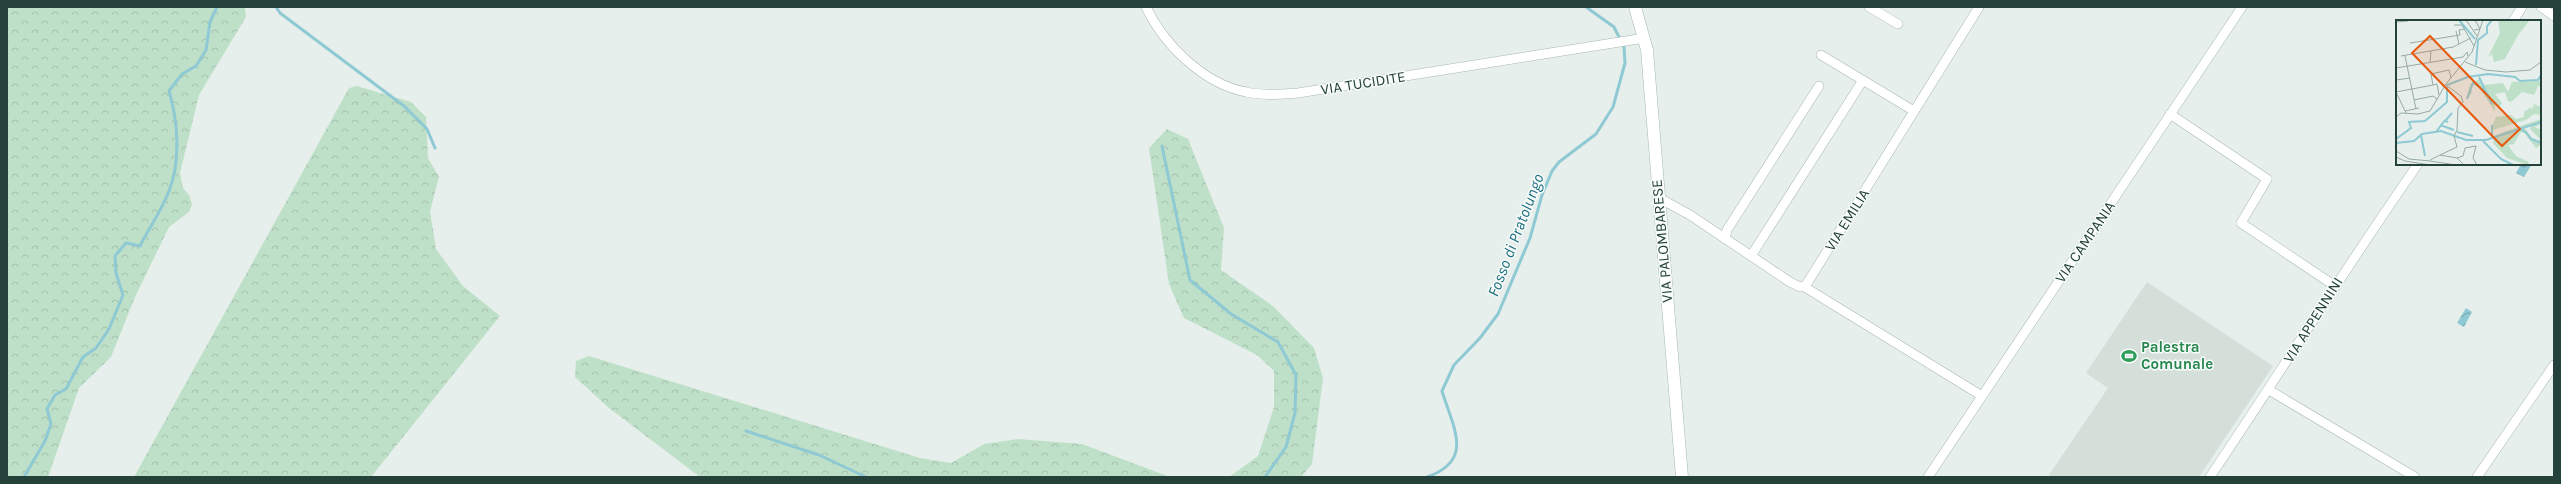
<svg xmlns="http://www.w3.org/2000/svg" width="2561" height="484" viewBox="0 0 2561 484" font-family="Karla,sans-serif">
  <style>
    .built { fill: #d4dfda }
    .forest { fill: url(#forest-crowns) }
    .water { fill: url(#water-waves) }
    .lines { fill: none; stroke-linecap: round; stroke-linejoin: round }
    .stream { stroke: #8ec9d4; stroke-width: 3 }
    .minor-casing { stroke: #a8b8b2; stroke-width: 10 }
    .secondary-casing { stroke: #a4bbb3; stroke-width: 13 }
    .minor { stroke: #fff; stroke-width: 9 }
    .secondary { stroke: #fff; stroke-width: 12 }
    .labels { text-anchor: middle; stroke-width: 3; stroke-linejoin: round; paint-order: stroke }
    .street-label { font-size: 15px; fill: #24423a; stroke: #f7fbf9 }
    .leisure-label { font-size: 15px; font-weight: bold; fill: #27864d; stroke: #f7fbf9; text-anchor: start }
    .water-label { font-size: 16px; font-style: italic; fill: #1c6f80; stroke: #f7fbf9 }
    .inset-river { fill: none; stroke: #8ec9d4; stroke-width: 2 }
    .inset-road { fill: none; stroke: #98aaa4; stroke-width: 1 }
    .view { fill: #e8590c; fill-opacity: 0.15; stroke: #e8590c; stroke-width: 2 }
    .inset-edge { fill: none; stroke: #24423a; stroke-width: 2 }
  </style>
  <defs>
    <pattern id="forest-crowns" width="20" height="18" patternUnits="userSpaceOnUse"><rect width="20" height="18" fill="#bfe0c8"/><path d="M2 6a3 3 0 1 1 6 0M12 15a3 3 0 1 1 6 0" fill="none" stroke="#a4c1ad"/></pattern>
    <pattern id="water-waves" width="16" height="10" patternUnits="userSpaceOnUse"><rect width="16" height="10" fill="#8ec9d4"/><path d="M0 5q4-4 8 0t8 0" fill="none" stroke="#74a5ad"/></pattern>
  </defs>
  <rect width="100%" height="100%" fill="#e6efeb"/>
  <path class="built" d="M2147,282l126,84 -74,111h-147l-3,-2 59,-87 -22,-15z"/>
  <path class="forest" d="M7,7h238l1,10 -47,78 -19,78 3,15 6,7 3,9 -3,8 -20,15 -34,70 -24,60 -32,31 -31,89h-41z
    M357,86l54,16 15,15 2,41 11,19 -9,34 6,38 27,37 37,30 -129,161h-237l215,-389z
    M1167,129l21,10 36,89 -3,42 52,36 41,42 9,30 -11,86 -11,13h-72l29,-21 16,-49v-36l-17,-16 -73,-37 -15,-34 -20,-136z
    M589,356l331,102 31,5 33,-19 34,-5 64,5 88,33h-470l-91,-69 -34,-31 1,-16z"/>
  <path class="water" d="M2521,164h11l-8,13 -8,-4z
    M2466,308l6,4 -8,15 -7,-4z"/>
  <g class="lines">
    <path class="stream" d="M276,7l4,6 124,93 23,23 8,19
      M1162,146l28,134 41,34 47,28 18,33 -1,38 -9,34 -21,30
      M746,431l73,24 47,22
      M24,477l21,-36 6,-17 -4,-15 8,-14 11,-6 17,-32 13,-9 13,-19 14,-34 -7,-22 -1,-17 11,-13 14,3c9,-18 22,-36 29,-55 12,-30 9,-70 0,-100l13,-17 14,-8 10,-16 4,-28 7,-15
      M1427,477c48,-17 26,-49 15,-86l12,-26 26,-27 18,-24 32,-76 12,-43 10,-24 7,-9 37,-28 17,-27 12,-44 -1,-16 -10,-20 -28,-20"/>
    <g class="minor-casing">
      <path id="minor" d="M1146,7c18,38 58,77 100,85 17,4 36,2 52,1l347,-55
        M1869,7l29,17
        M2541,7l13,9
        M2513,21l9,-14
        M1821,55l93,56
        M2170,114l97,65 -26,44 94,63
        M1659,198l31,17 100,67 10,5 6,-2 173,-278
        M1725,239l2,-9 92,-144
        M1751,256l112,-176
        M1803,286l179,110
        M2269,390l146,87
        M1928,477l314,-470
        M2210,477c70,-104 136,-210 208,-313
        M2477,477l77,-112"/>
    </g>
    <g class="secondary-casing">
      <path id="secondary" d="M1635,7l12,43 35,427"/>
    </g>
    <use href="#minor" class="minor"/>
    <use href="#secondary" class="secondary"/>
  </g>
  <defs>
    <g id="stadium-bare" transform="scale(1.2)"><path d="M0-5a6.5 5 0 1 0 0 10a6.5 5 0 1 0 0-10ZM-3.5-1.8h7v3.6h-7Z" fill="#2e9e5b" stroke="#f7fbf9" stroke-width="2.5" paint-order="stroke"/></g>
  </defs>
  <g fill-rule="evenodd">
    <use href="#stadium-bare" x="2129" y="356"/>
  </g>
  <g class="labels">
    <g class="street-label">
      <text transform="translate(1363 83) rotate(-9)" y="5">VIA TUCIDITE</text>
      <text transform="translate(1847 220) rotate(-58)" y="5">VIA EMILIA</text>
      <text transform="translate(1662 241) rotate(-95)" y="5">VIA PALOMBARESE</text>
      <text transform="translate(2085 242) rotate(-56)" y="5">VIA CAMPANIA</text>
      <text transform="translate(2313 320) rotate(-58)" y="5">VIA APPENNINI</text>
    </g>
    <g class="leisure-label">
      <text x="2141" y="352">Palestra<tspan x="2141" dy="17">Comunale</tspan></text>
    </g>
    <g class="water-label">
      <text transform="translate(1515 235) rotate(-69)" y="6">Fosso di Pratolungo</text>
    </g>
  </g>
  <g transform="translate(2396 20)">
    <rect width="145" height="145" fill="#e6efeb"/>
    <path d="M102,0h32l-12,15 -13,24 -11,3 -2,-8 -4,3 12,-24z" fill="#bfe0c8"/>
    <path d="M84,59l4,6 19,-2 5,9 4,-10 29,-1v5h-3l-4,9 -12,-3 -11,10 -3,-1 -3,-9 -10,2 7,9 -2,3 -5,-2v8l-18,-28 -6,2 1,7 -6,6 4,-15zM138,84l7,3v8l-7,-1 -8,6 -33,10 -1,-4 4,-9 15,-2 5,4 8,-2v-5l7,-5 1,3zM145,99v5l-6,3 6,3v10l-11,-11 1,-5 -6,4 7,10 9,3v4l-5,3 -12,-15 -3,-1 -7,12 -6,1 8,11 13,6 -2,3 -20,-7 -14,-15 1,-7 9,-4z" fill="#bfe0c8"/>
    <path class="inset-river" d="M63,0l16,19M80,45l2,-25 9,-7v-7l5,-6M83,57l13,27M51,65l21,-8 20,-3 27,3 5,4 18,-1 3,-5M71,79l6,-16 13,8M52,102l-3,-1 7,-8M44,105l14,5M124,109l6,3 5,7 10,4M40,112l9,-12M61,112l16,4M25,115l4,21M96,118v-13M0,119l15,-11 -2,-6 16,-1 22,-19v-15M87,121l18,18 12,6M0,123l18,-2 8,-7 19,-3 25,9h20l55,-18"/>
    <path class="inset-road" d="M70,0l11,16M0,2l12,-1M58,5h8l12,21M78,10l6,-1 -5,-9M60,11l3,13M14,23l50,-8 -1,-5 6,-1M5,36l52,-9 18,-9M9,36l11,53M69,42l20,8 21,2 24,-2 11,-8M34,43l1,-12M0,48l67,-11 4,-5 1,4M0,60l14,-2M0,72l37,-7M0,72l10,21M43,75l-2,-11 -4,1 -2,-11 18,-4 2,8M18,80l19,-4 4,3M9,91l14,-3M0,97l5,-4 17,1 12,-3 16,-27 26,-32 11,-32M0,131l13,8 21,2M44,135l17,-8 -3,-11 3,-6 1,-22 5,-6 -2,-6 -15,-11M0,137l9,4 25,4M61,138l6,-2 2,-8 11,-2 -3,12 4,7M34,140l10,-5 17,3 7,7M34,141l26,4"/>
    <path class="view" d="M34,16l90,93 -18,17 -90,-93z"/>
    <rect width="145" height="145" class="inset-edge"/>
  </g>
  <rect width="2561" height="484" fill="none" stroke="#24423a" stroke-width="16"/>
</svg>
